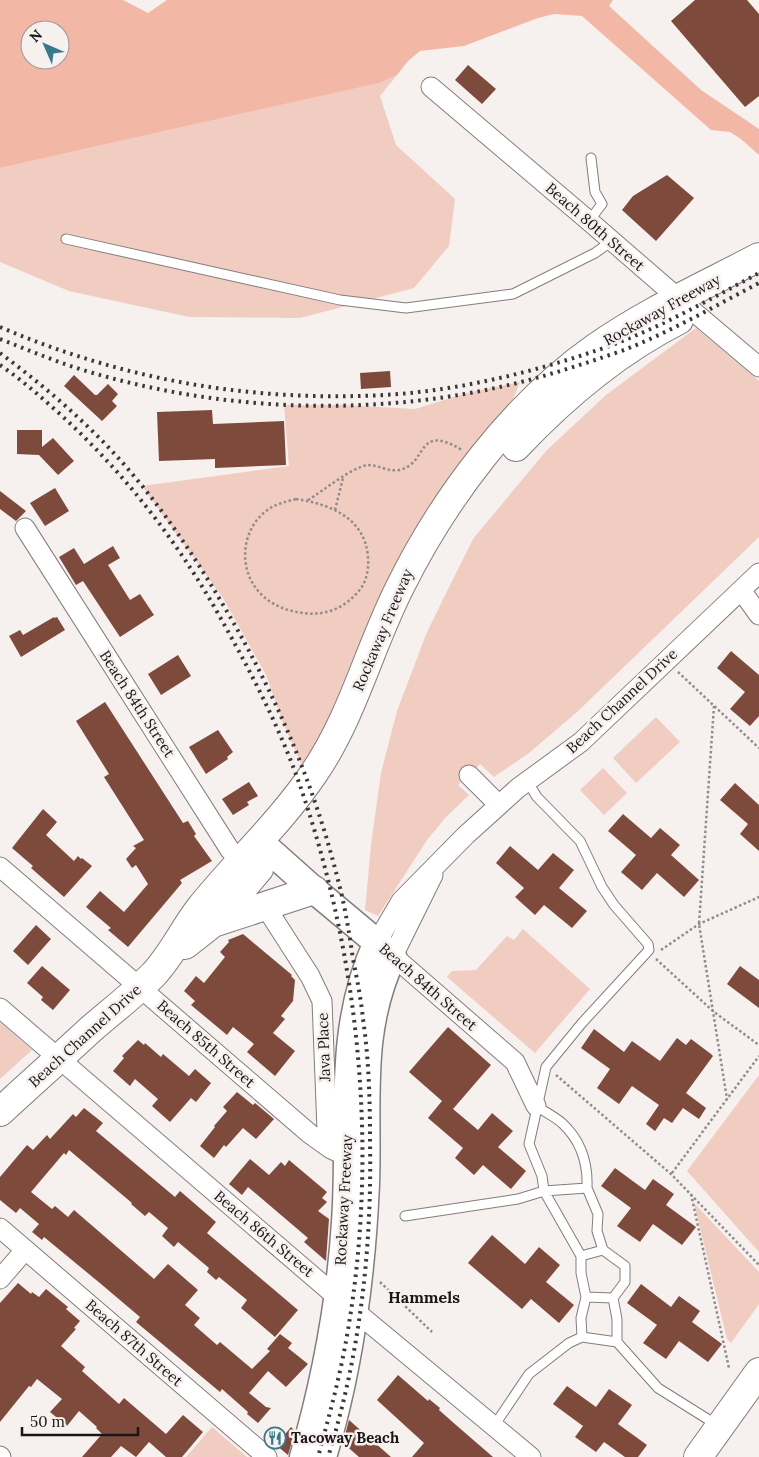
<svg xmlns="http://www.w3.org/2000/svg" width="759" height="1457" viewBox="0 0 759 1457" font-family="Lora,serif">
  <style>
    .green { fill: #f1ccc1 }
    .water { fill: #f3b7a5; fill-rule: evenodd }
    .building { fill: #7e4a3b }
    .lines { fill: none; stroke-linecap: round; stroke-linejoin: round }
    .lane-casing { stroke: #837d7c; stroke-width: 11 }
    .street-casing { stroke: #837d7c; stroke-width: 21 }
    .secondary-casing { stroke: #837d7c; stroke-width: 29 }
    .primary-casing { stroke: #837d7c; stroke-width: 30 }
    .path { stroke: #918c8b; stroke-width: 2.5; stroke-dasharray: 2.5 2.5; stroke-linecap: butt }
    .lane { stroke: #fff; stroke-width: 9 }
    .street { stroke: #fff; stroke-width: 19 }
    .secondary { stroke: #fff; stroke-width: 26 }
    .primary { stroke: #fff; stroke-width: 28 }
    .rail { stroke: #3a3737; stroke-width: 4; stroke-dasharray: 2.5 5; stroke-linecap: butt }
    .labels { text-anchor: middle; stroke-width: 5; stroke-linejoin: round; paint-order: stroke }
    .street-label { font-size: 15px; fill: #181616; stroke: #f6f0ee }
    .poi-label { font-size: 15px; font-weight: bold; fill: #181616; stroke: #f6f0ee; text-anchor: start }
    .neighbourhood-label { font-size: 16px; font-weight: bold; fill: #181616; stroke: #f6f0ee }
  </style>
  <rect width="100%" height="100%" fill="#f6f0ee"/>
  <path class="green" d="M397,75l-17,21 16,49 59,54 -6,47 -35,42 -114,30 -111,-1 -120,-26 -69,-29v-94l378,-85z
    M696,328l63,53v156l-182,175 -48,41 -35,24 -14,-13 -22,21 11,10 -23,22 -19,23 -49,76 -13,-6 6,-65 10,-72 16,-62 30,-79 46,-93 73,-88 60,-56z
    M520,382l-13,33 -156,261 -47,95 -22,-51 -16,-45 -43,-77 -81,-112 147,-20 -5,-61h57l74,4 52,-16z
    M656,717l24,25 -44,41 -23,-25z
    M603,768l24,25 -23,22 -24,-25z
    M523,929l67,60 -55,64 -88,-76 5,-6 24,-1 31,-34 7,4z
    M0,1022l32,28 -32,29z
    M759,1075v177l-72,-81z
    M694,1203l65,69v32l-28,39 -4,-4z
    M212,1427l35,30h-61z"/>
  <path class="water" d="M0,0h123l25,13 19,-13h446l-4,6 92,84 58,39v26l-18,-16 -11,-7 -19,-2 -129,-114 -28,-2 -16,4 -74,28 -44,5 -12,10 -11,14 -18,8 -379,85zM30,30h30v30h-30z"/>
  <path class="building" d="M695,0h52l12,14v82l-14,11 -74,-86z
    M468,65l28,24 -14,15 -27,-24z
    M667,175l27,23 -38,43 -34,-31 11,-14z
    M390,371l1,16 -30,2 -1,-16z
    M74,375l21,20h2l11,-11 10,10 -6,7 5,5 -15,15 -38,-35z
    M212,410l1,14 71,-3 2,44 -71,3v-9l-56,2 -2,-49z
    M17,430h25v17l11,-9 21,23 -16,14 -19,-20 -22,-1z
    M55,488l14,23 -24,15 -15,-23z
    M0,491l26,20 -10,10 -16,-12z
    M113,546l7,12 -12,7 22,35 10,-6 14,21 -34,22 -37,-56 -7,4 -17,-28 15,-9 10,16z
    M54,617v1l3,-1 8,13 -44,27 -12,-21 11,-6 3,5z
    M731,651l28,24v41l-9,10 -20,-17 15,-17 -28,-24z
    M178,655l13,21 -30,19 -13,-21z
    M105,702l78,121 5,-2 8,13 -2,2 18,25 -32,19 2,3 -54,64 -20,-17 3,-2 -25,-21 14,-16 24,21 24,-28 -12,-19 -4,3 -6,-9 10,-11 -3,-2 11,-6 -40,-63 5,-3 -33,-53z
    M218,730l15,22 -6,5 1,2 -22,15 -17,-27z
    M249,782l9,14 -11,6 2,3 -16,10 -11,-16z
    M735,783l24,22v46l-19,-17 8,-10 -28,-24z
    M43,809l14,13 -11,13 28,26 4,-5 3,3 1,-1 10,8 -28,31 -33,-29 2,-2 -21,-18z
    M623,814l28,24 9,-10 20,17 -9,10 28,25 -15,17 -27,-24 -15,17 -21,-18 15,-17 -28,-24z
    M510,846l28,24 15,-17 21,17 -15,18 28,23 -15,17 -28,-23 -9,10 -20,-18 9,-9 -28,-25z
    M36,925l15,14 -23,26 -15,-14z
    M243,934l49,41 -1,1 4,4 -2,21 -12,15 4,3 -12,14 22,18 -20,25 -28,-24 7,-8 -21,-17 -6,8 -36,-30 4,-4 -11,-10 12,-15 8,7 21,-26 -5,-5 9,-10 -1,-2z
    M42,966l28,24 -17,20 -12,-10 2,-3 -16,-14z
    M740,966l19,14v28l-32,-24z
    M448,1027l43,38 -38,44 25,21 14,-17 21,18 -15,16 28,24 -15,18 -28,-24 -9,10 -19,-17 8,-10 -35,-30 14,-17 -33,-29z
    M594,1029l30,23 8,-11 28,20 17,-23 9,7 5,-6 20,15 2,2 -27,37 20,15 -7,11 -16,-11 -11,15 -8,-5 -9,13 -9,-7 13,-19 -27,-19 -13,18 -22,-16 13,-19 -29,-21z
    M138,1040l6,5 1,-2 16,14 2,-3 26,22 6,-7 16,14 -15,19 -5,-4 -21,24 -18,-16 6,-7 -23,-20 -5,7 -17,-15 11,-13 -2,-2z
    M237,1092l16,13 2,-2 19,16 -18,20 -13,-11 -17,19 -2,-2 -10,13 -14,-12 15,-19 -1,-1 13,-15 -4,-4z
    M84,1108l19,15 -7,8 79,66 5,-6 36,31 -9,11 91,77 -23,27 -34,-29 6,-8 -28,-23 -3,3 -9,-8 2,-4 -31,-26 -4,5 -12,-11 6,-8 -19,-16 -4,4 -14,-12 1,-1 -63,-53 -3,5 -2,-2 -33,39 21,17 3,-3 13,11 6,-7 80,69 14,-15 30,26 -13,15 15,13 -6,7 23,20 3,-3 32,27 18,-18 -3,-2 13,-15 12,9 -4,5 20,16 -22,23 -18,-16 -19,22 17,14 5,1 -13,15 -11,-9 1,-2 -26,-23 -2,3 -84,-70 4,-5 -39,-33 -57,-47 -2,3 -10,-8 7,-8 -19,-16 -4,5 -16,-13v-23l27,-32 6,5 14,-15 3,4 23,-25 3,3z
    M250,1159l19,16 12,-13 4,4 4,-6 38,32 -5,6 5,4 -9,9 11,8 -3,42 -22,-19 4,-4 -60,-51 -6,8 -13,-11z
    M615,1168l30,22 8,-11 21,15 -8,11 30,22 -14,18 -29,-21 -13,18 -23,-16 14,-18 -30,-22z
    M492,1235l33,29 14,-17 21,18 -14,17 28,23 -15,18 -28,-24 -9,10 -54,-46z
    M18,1283l13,11 1,-2 7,5 7,-8 22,18 -2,2 14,12 -6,7 2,1 -15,17 24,21 -3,4 37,33 5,-6 42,36 17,-19 20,17 -21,25h-16l-17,-15 -13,15 -15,-11 -10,11h-29l20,-23 -6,-6 1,-1 -18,-16 -12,15 -17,-14 12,-13 -25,-20 -6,8 -2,-1 -29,36v-119z
    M641,1284l30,23 8,-11 21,15 -8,11 30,22 -14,18 -29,-21 -13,18 -23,-16 14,-18 -30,-22z
    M398,1375l30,26 1,-2 11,9 -1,2 17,15 37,32h-81l12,-14 -47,-43z
    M567,1386l29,21 13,-18 23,16 -14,19 29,21 -9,12h-13l-21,-15 -8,10 -21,-15 8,-11 -30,-22z
    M349,1420l42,37h-32l-16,-14z
    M291,1427l4,4 -7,24 -12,-10z"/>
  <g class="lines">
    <g class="lane-casing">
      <path id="lane" d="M589,221l13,-17 -7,-12 -4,-34
        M66,239l274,61 66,8 107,-14 82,-41 17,-12
        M527,781l10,16 43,44 22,46 12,18 34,39 1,6 -67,73 -36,44 -17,77 13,32 2,15 43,-3c1,-24 -6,-47 -24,-64 -7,-7 -18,-12 -27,-18
        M587,1188l11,26 -1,17 6,19
        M405,1216l113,-17 26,-8 37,65v17l5,24 -5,21 1,19
        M581,1256l22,-6 22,16v16l-12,16 -27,-1
        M613,1298l4,21v23
        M494,1426l35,-52 40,-31 13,-6 35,5 41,46 59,37"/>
    </g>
    <g class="street-casing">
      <path id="street" d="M431,87l158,134 90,78
        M694,312l65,55
        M25,528l205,322 18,20
        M741,590l18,25
        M469,775l30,30
        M0,867l310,267 21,15 17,8
        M433,875l-40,81 122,106 21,44
        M265,906l45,70 12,25 5,129 -3,14
        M377,942l24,-41 65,-66 52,-47 63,-46 178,-169
        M0,1008l337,289
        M0,1228l267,229
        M0,1279l25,-29
        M355,1311l176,146
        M0,1456l1,1"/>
    </g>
    <g class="secondary-casing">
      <path id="secondary" d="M259,841l55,49 79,66c-36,76 -24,147 -27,228 -4,92 -16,184 -43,273
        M303,1457c22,-76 37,-156 42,-235 7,-97 -10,-188 32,-280"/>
    </g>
    <g class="primary-casing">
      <path id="primary" d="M516,447c48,-51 100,-95 163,-127
        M213,923l101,-33
        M185,945l28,-22 46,-54
        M0,1112c30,-28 61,-55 91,-83 21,-18 43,-35 62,-54 19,-20 30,-45 47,-67 37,-46 81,-86 114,-135 39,-57 55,-125 86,-186 44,-89 113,-181 195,-239 51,-36 109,-62 164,-91
        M698,1457l61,-85"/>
    </g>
    <path class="path" d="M296,499c35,5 70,20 72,59 1,12 -2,26 -11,35 -14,16 -33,23 -54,20 -16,-2 -32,-8 -43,-20 -22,-23 -19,-62 5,-81 9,-8 20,-10 31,-13z
      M308,500c15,-9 44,-33 60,-35 11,0 20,7 31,5 30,-6 16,-48 63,-20
      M335,510l8,-32
      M678,672l81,76
      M714,706l-15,218 28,175
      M661,950l38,-26 60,-27
      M656,959l58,53 45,33
      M556,1075l115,99 88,91
      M672,1173l87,-117
      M691,1194l38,174
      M380,1282l52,50"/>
    <use href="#lane" class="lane"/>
    <use href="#street" class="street"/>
    <use href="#secondary" class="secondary"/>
    <use href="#primary" class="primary"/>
    <path class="rail" d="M0,327c124,53 250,75 384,68 72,-4 146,-22 214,-45 56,-19 109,-49 161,-77
      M0,339c31,12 61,25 93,34 138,40 289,44 428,9 35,-9 69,-20 103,-32 46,-18 91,-44 135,-67
      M0,353c39,29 77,61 111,97 42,45 77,96 108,148 53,88 94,182 119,282 7,26 11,52 15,79 4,20 8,40 10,60 6,41 7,82 7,123 2,106 -10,213 -42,315
      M0,365c22,15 41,32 61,50 60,55 110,118 151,188 32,56 63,114 85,174 65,183 84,389 46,580 -7,34 -16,67 -25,100"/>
  </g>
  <defs>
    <g id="restaurant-ring" transform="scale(1.125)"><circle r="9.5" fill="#f6f0ee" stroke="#377a8b" stroke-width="1.5"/><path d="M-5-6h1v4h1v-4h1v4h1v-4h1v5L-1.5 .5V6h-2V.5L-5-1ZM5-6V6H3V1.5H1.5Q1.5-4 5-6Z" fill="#377a8b"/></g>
  </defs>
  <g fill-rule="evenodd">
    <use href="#restaurant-ring" x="275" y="1438"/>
  </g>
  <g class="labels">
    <g class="street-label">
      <text transform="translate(595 227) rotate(41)" y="5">Beach 80th Street</text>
      <text transform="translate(662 310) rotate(-29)" y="5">Rockaway Freeway</text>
      <text transform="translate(383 630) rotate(-67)" y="5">Rockaway Freeway</text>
      <text transform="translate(622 701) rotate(-43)" y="5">Beach Channel Drive</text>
      <text transform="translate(137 704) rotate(57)" y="5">Beach 84th Street</text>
      <text transform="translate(428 987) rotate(41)" y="5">Beach 84th Street</text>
      <text transform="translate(85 1036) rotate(-42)" y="5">Beach Channel Drive</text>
      <text transform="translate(206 1044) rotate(41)" y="5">Beach 85th Street</text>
      <text transform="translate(324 1047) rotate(-92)" y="5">Java Place</text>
      <text transform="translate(344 1200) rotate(-87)" y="5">Rockaway Freeway</text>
      <text transform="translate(264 1234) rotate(40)" y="5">Beach 86th Street</text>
      <text transform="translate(134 1343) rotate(41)" y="5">Beach 87th Street</text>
    </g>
    <g class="poi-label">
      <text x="291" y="1443">Tacoway Beach</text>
    </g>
    <g class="neighbourhood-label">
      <text x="424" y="1303">Hammels</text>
    </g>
  </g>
  <g transform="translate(45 45) rotate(315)"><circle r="24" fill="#f6f0ee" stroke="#9d9998"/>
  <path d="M0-4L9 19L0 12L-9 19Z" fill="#377a8b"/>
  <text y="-8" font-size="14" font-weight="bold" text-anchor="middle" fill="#181616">N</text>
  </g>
  <path d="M22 1427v8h116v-8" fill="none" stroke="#181616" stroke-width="2.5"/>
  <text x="30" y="1427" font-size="15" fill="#181616" stroke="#f6f0ee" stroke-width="4" paint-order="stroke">50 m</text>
</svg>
